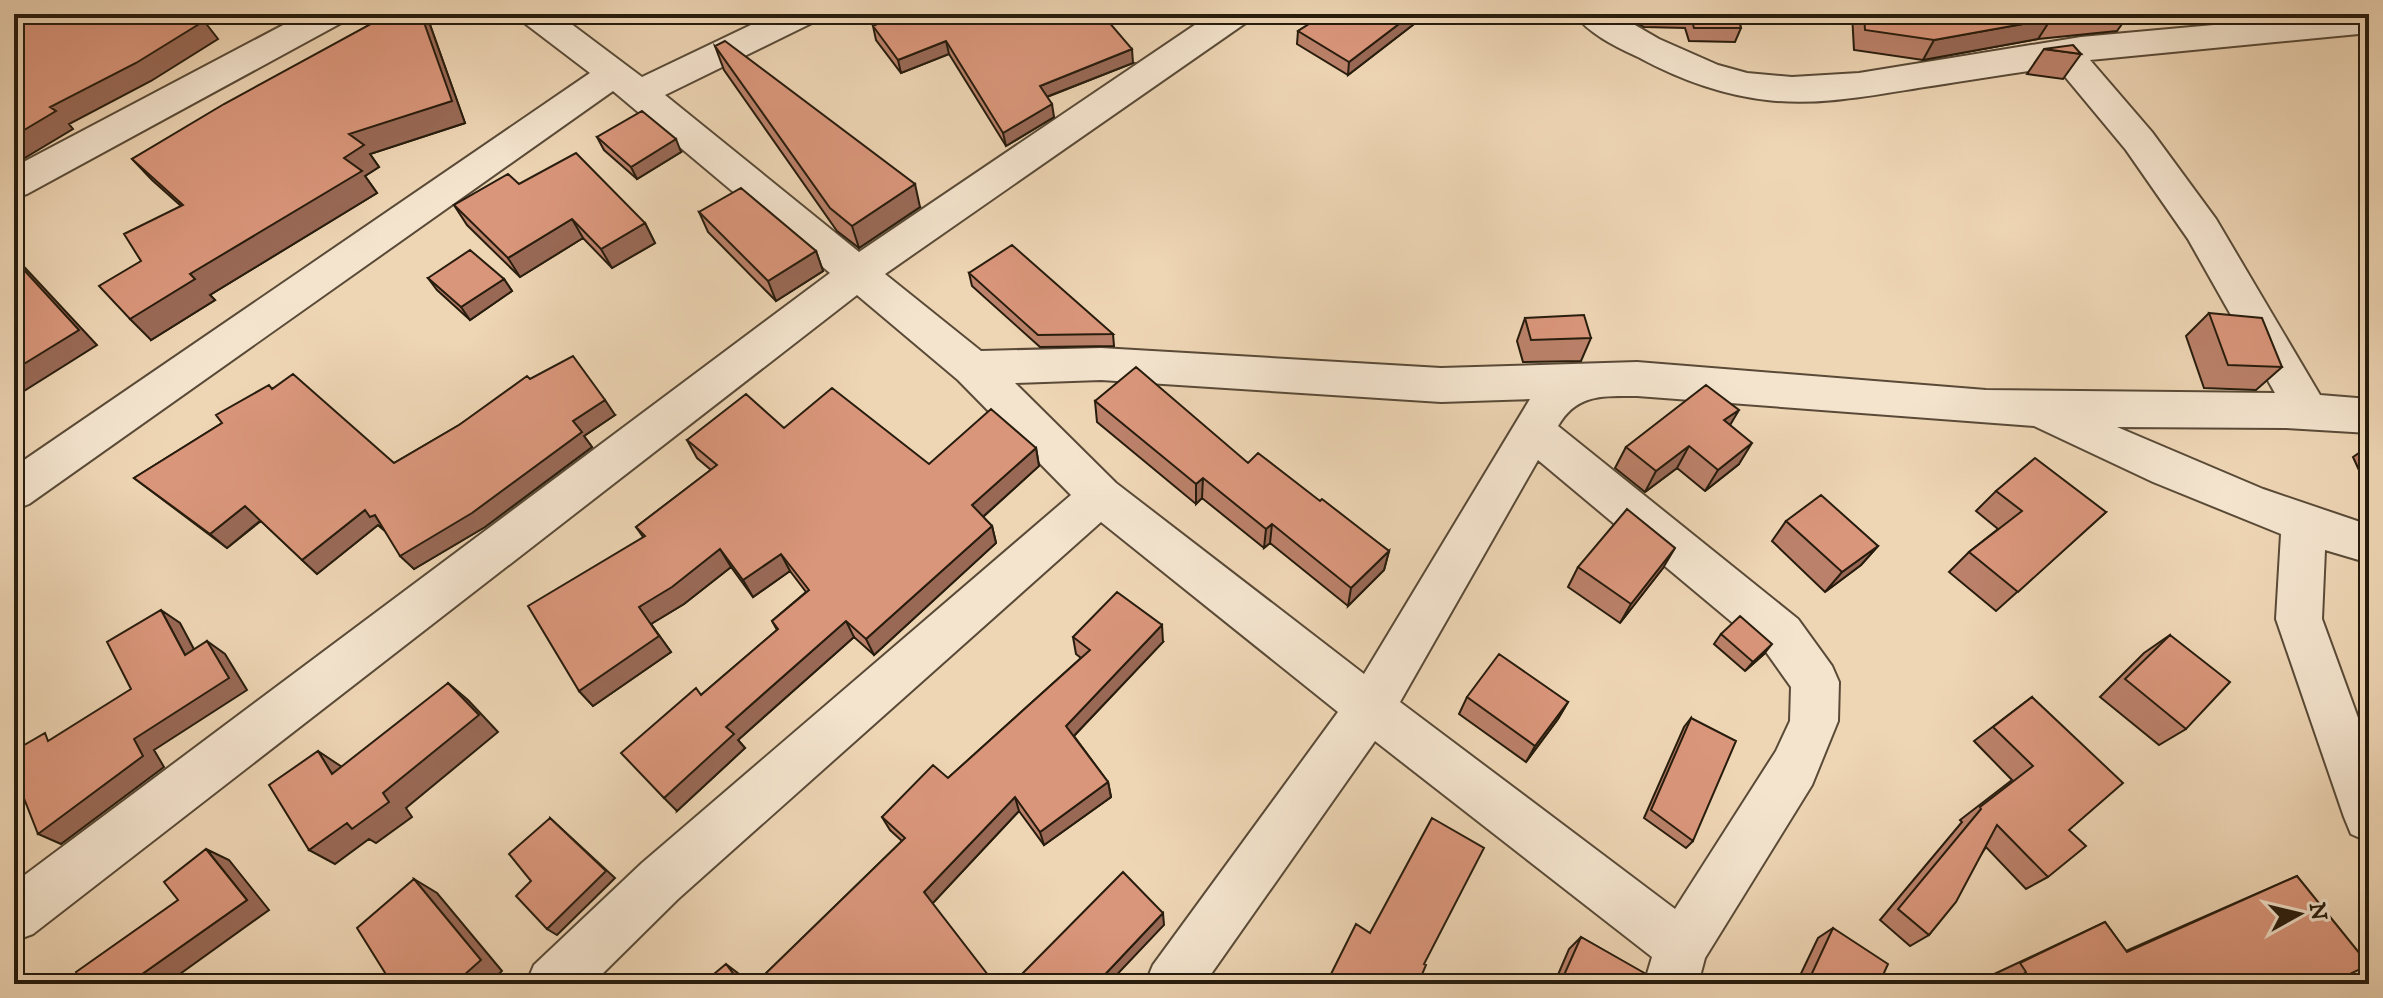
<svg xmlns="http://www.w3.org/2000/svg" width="2383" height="998" viewBox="0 0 2383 998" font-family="'IM FELL DW Pica',serif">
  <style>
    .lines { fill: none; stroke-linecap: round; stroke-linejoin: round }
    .minor-casing { stroke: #594a37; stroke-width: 4 }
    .minor { fill: #f4e4ce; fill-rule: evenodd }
    .wall { fill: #bb816a; stroke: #271c0d; stroke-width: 2 }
    .shaded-wall { fill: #996956; stroke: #271c0d; stroke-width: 2 }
    .building { fill: #da967b; stroke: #271c0d; stroke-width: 2 }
  </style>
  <rect width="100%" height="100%" fill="#eed5b4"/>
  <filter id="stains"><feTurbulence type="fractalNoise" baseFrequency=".0025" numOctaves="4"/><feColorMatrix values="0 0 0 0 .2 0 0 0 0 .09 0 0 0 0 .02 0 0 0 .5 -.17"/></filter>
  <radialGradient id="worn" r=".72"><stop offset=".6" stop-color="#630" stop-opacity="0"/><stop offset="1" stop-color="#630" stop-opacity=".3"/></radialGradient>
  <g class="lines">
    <g class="minor-casing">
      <path id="minor" d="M304,14h44l-5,8 -316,172 -13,4v-31z
        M518,14h40l84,63 132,-63h45l-5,8 -149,73 194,157 352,-238h41l-5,8 -362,252 96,77 120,-3 340,20 196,-6 349,28 289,3 -87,-154 -62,-89 -69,-83c-46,6 -92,14 -139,21 -49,8 -101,18 -151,12 -45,-5 -88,-21 -127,-42 -21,-10 -52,-24 -65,-44h41l43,25 59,26 29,8 45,4 67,-4 222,-36 253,-23h35v19l-279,27 62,72 64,87 104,176 49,4v34l-83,-5 -169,-1 146,62 106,36v38l-44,-13 -3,69 47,129v94l-18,-8 -7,-17 -68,-198 5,-85 -128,-52 -119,-56 -397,-30c-33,0 -60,-3 -79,30l240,193 34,47 7,16 -1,39 -26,64 -107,173 -7,26h-54l8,-27 -277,-216 -171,243h-59l8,-19 185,-253 -237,-190 -423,377 -86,85h-66l8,-19 108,-102 429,-368 -113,-115 -101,-85 -824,639 -19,7v-58l816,-610 -217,-182 -584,413 -15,6v-43l576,-394 -67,-51zM1101,380l340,22 89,-3 -166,275 -248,-191 -101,-100zM1538,460l226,189 27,38 -1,34 -14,30 -101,158 -275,-207z"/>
    </g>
    <use href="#minor" class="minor"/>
  </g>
  <path class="wall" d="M389,14h35l5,8 36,101 -95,31 9,13 -14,9 12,17 -167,102 5,5 -64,40 -10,-79 40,-55 -29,-26 -20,-21z
    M1157,14h52l-17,9z
    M1325,14h102l-79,61 -51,-31 1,-13z
    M1632,14h105l4,14 -6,14 -46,-1 -4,-13 -41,-1 -9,-5z
    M1852,14h277l-12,17 -79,8 -115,21 -69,-10z
    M873,26l260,37 -86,34 7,20 -48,29 -57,-92 -48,19 -25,-33z
    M715,46l205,161 -61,41 -22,-17 -113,-161z
    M2044,49l37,5 -18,25 -36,-5z
    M597,137l84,15 -44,27 -33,-29z
    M519,184l126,39 10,20 -43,25 -29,-30 -63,39 -53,-52 -13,-20z
    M699,212l117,39 7,20 -47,30 -68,-69z
    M969,273l144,61 1,12 -74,1 -68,-61z
    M428,278l76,1 8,12 -42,29 -33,-30z
    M2209,313l73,54 -26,23 -52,-2 -18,-52z
    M1525,318l66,20 -10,23 -58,1 -6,-21z
    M530,379l85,36 -31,21 8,11 -107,80 -71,42 -29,-38 -7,-6 -61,49 -56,-53 -34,27 -93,-70 88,-55 50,-35 122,75 65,-38z
    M1095,401l153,62 72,38 69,50 -5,19 -36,36 -78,-63 -6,5 -62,-50 -6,6 -99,-82z
    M1730,425l9,39 -34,27 -28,-23 -32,24 -30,-24 11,-21z
    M784,428l145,36 107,-16 3,18 -56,51 9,9 4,17 -122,112 -20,-18 -116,103 7,8 -68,63 24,-116 76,-65 -5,-9 34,-29 -16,-21 -37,26 -22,-30 -47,37 -33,20 20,28 -78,54 -14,-15 64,-154 -7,-10 75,-57 -14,-12 -10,-18z
    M2369,446v46l-16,-35z
    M1996,491l110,21 -110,99 -47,-39 20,-20 29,-23 -22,-18z
    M1786,521l92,25 -17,19 -36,27 -53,-51z
    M1578,567l85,1 -43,55 -52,-36z
    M1721,634l43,20 -19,17 -31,-27z
    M2170,635l16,94 -27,16 -59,-48 44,-44z
    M1073,637l90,5 -89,94 34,46 3,15 -67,48 -25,-34 -86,92 -178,81 147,-143 -12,-11 -8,-13 66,-39 133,-120 -5,-4z
    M1467,697l101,5 -10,17 -32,43 -67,-48z
    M2032,697l37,133 -21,47 -22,12 -40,-42 -57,88 -19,11 -30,-26 82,-98 -2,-2 52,-40 -38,-39z
    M1691,718l2,123 -7,7 -42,-30 40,-91z
    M2297,876l32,108h-333l-6,-8 115,-54 21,29z
    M1833,928l46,56h-83l22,-46z
    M1581,937l81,47h-108l15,-35z"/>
  <path class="shaded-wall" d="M421,14h3l5,8 36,101 -95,31 9,13 -14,9 12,17 -167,102 5,5 -64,40 -21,-21 214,-161 5,-24z
    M1192,14h17l-17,9z
    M1412,14h15l-79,61 1,-13z
    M2051,19l-13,20 -115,21 11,-20z
    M204,21l14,18 -67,42 -82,43 4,5 -50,30 -9,-9v-14l36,-29z
    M946,41l3,13 -48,19 -3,-13z
    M1132,49l1,14 -92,36 -1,-13z
    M1052,104l2,13 -48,29 -3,-13z
    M676,139l5,13 -44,27 -6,-12z
    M915,184l5,23 -61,41 -7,-22z
    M572,219l11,19 -63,39 -12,-19z
    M645,223l10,20 -43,25 -11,-19z
    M816,251l7,20 -47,30 -8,-20z
    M14,256l83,89 -81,51 -2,-2z
    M504,279l8,12 -42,29 -9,-13z
    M605,400l10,15 -31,21 8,11 -107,80 -71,42 -14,-13 173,-135z
    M1739,410l-13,22 -2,-12z
    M1752,443l-13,21 -34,27 13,-21z
    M1689,446l-12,22 -32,24 11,-21z
    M1036,448l3,18 -63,57 -4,-18z
    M1203,478l-1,20 -6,6v-20z
    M245,506l16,14 -34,28 -17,-14z
    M365,510l10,5 10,16 -7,-6 -61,49 -15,-14z
    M1272,524l-2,19 -6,5 2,-19z
    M992,526l4,17 -122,112 -8,-16z
    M1878,546l-17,19 -36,27 17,-20z
    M1675,548l-12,20 -43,55 11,-19z
    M720,549l11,18 -47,37 -33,20 20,28 -78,54 -14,-15 60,-84z
    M1389,551l-5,19 -36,36 3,-18z
    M781,554l9,17 -37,26 -10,-17z
    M161,610l19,13 24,45 -19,-13z
    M846,621l8,16 -116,103 7,8 -68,63 -13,-13 62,-71z
    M1162,625l1,17 -94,99 -3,-15z
    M207,641l18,13 22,36 -93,60 10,17 -103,77 -23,-10 96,-95z
    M1772,644l-8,10 -19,17 8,-9z
    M448,683l20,17 30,32 -92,76 6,9 -36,26 -7,-4 -34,25 -26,-14 74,-57z
    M1568,702l-10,17 -32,43 9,-16z
    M318,751l24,16 -10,7z
    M1108,782l3,15 -67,48 -4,-13z
    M1015,797l4,14 -87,93 -8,-12z
    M550,818l65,60 -58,57 -10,-6z
    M206,849l23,11 40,50 -103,74h-38l119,-84z
    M414,879l23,14 65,78 -14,13h-34z
    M1163,913l1,12 -56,59h-12z
    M726,964l13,10 7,10h-5z"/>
  <path class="building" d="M14,14h179l11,7 -68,42 -86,44 6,4 -42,25z
    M389,14h32l31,87 -103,33 15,11 -20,13 18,13 -172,103 5,5 -65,40 -31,-33 42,-25 -17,-27 59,-29 -51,-46 92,-55z
    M898,14h204l30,35 -92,37 12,18 -49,29 -57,-92 -48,19 -25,-34z
    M1325,14h87l-63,48 -51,-31z
    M1677,14h60l4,14h-47l-4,-14z
    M1864,14h235l-48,5 -117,21 -69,-10z
    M725,41l190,143 -63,42 -22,-18 -115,-162z
    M2073,45l8,9 -37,-5z
    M642,111l34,28 -45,28 -34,-30z
    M576,153l69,70 -44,26 -29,-30 -64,39 -54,-53 54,-31 11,10z
    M741,188l75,63 -48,30 -69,-69z
    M1012,245l101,89 -75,1 -69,-62z
    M470,250l34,29 -43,28 -33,-29z
    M14,259l65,71 -65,40z
    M2209,313l53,5 20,49 -54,-2z
    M1584,315l7,23 -60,2 -6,-22z
    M573,356l32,44 -32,21 9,11 -110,81 -72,43 -25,-41 -5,2 -5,-7 -63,50 -57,-54 -35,28 -76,-56 88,-55 -6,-8 53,-30 3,4 21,-15 101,89 65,-38 68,-49 3,3z
    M1136,367l112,96 10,-10 62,48 2,-2 67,52 -38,37 -79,-64 -6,5 -63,-51 -7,6 -101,-83z
    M1706,385l33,25 -15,10 28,23 -34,27 -29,-24 -33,25 -30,-24z
    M832,388l97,76 62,-55 45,39 -64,57 20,21 -126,113 -20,-18 -120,106 8,7 -70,64 -43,-45 75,-65 5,7 77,-66 -6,-8 37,-31 -28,-36 -38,26 -23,-31 -48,38 -33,20 20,29 -80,55 -51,-85 117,-70 -9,-9 81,-62 -30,-25 59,-46 38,34z
    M2035,458l71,54 -88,80 -49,-40 53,-41 -26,-20z
    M1821,495l57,51 -36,26 -56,-51z
    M1627,509l48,39 -44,56 -53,-37z
    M1117,592l45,33 -96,101 42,56 -68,50 -25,-35 -91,95 71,92h-240l150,-146 -23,-21 51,-52 15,13 142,-128 -17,-13z
    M161,610l24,45 22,-14 22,37 -95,61 9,17 -105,78 -24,-61v-22l31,-18 3,8 83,-52 -24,-47z
    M1740,616l32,28 -19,18 -32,-28z
    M2170,635l60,47 -44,47 -61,-50z
    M1499,654l69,48 -33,44 -68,-49z
    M448,683l31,32 -96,78 6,9 -37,27 -5,-6 -38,27 -40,-65 49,-34 14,23z
    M2032,697l91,86 -54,47 17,16 -38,31 -51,-52 -41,77 -27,33 -31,-26 83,-100 -1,-2 53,-41 -40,-39z
    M1691,718l45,23 -43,100 -42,-31z
    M550,818l56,53 -59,58 -31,-33 15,-15 -22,-27z
    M1432,818l52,30 -60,116 2,1 -8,19h-92l30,-60 14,9z
    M206,849l41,51 -119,84h-46l-6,-12 102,-72 -14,-18z
    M1123,872l40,41 -67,71h-84z
    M2297,876l72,89 -40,19h-318l15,-12 -6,-9 85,-41 22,30z
    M414,879l67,81 -27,24h-62l-35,-56z
    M1833,928l55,36 -9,20h-72z
    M1581,937l81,46v1h-102z
    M726,964l15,20h-39z"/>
  <rect width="2383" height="998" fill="none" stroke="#eed5b4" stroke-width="48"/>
  <rect x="16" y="16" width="2351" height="966" fill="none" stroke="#271c0d" stroke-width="4"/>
  <rect x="24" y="24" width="2335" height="950" fill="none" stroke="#271c0d" stroke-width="2"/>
  <g transform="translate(2299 914) rotate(82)" stroke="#f4e4ce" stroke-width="6" paint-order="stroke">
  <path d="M0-6L14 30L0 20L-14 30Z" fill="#271c0d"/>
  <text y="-12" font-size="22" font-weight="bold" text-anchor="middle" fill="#271c0d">N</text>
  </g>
  <rect width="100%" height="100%" filter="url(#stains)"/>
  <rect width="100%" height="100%" fill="url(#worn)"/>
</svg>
